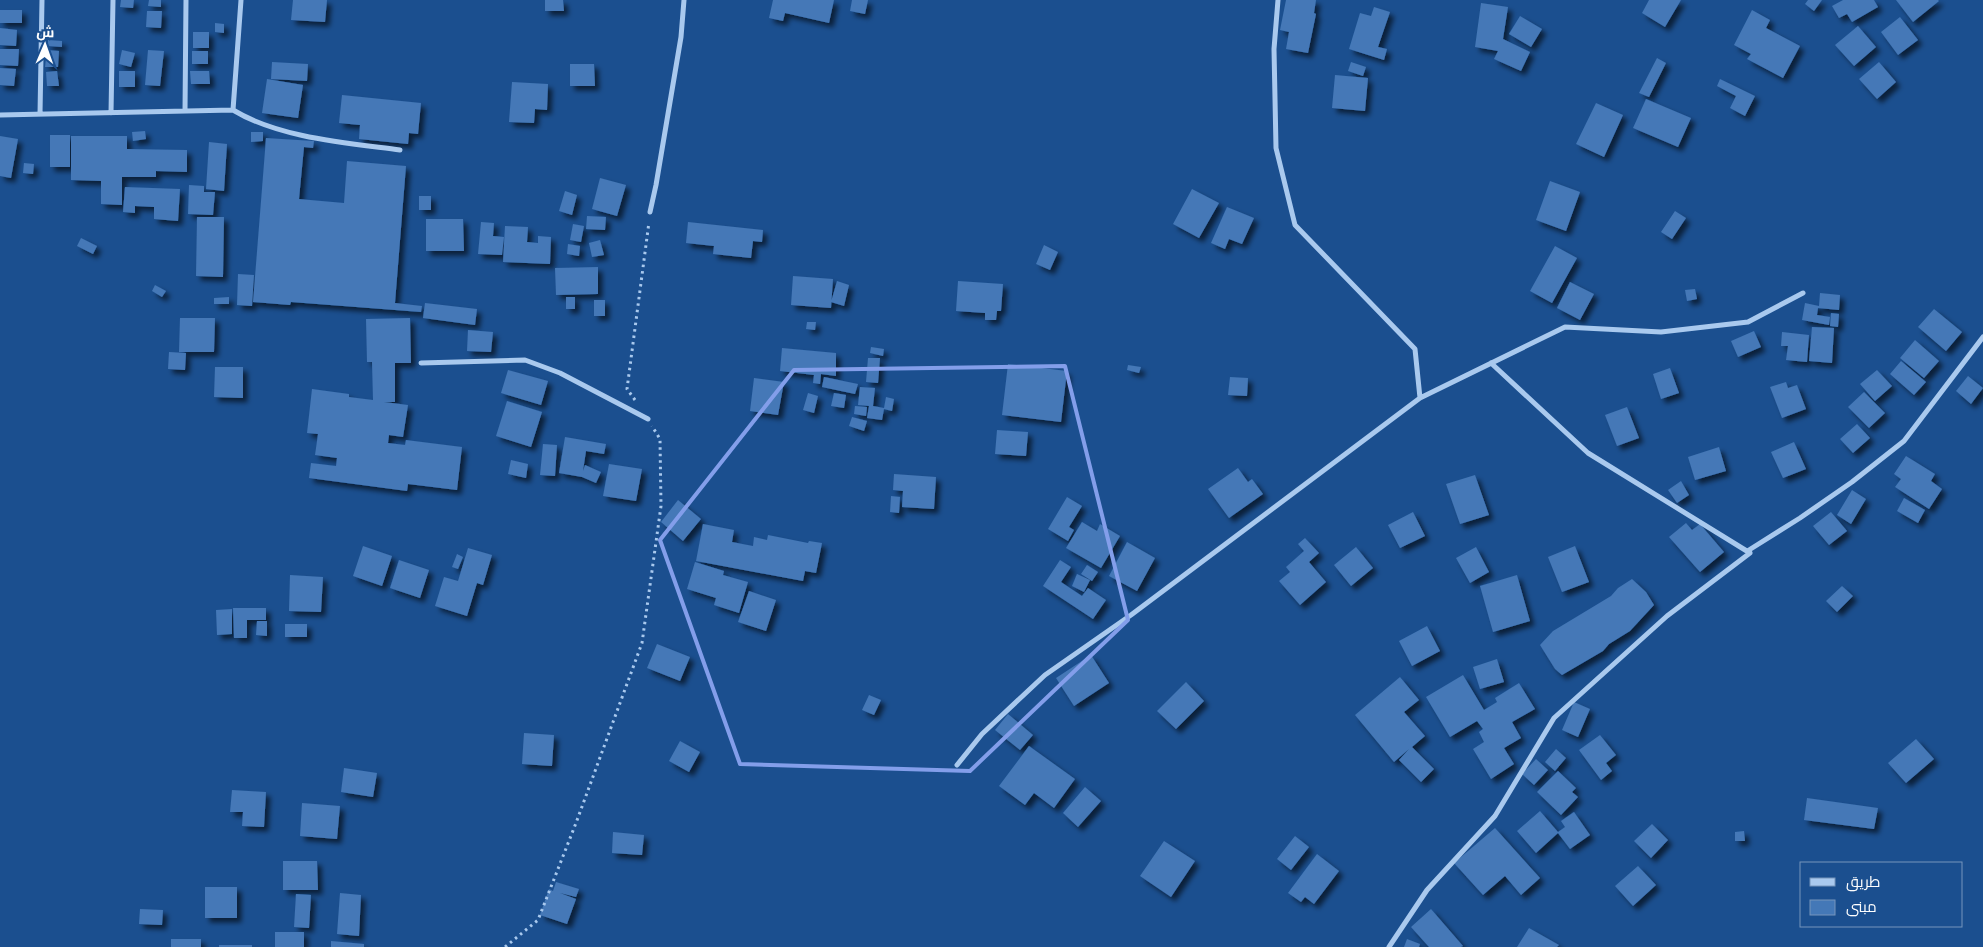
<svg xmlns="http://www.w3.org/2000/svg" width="1983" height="947" viewBox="0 0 1983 947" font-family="'Noto Sans',Cairo,sans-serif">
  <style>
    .building { fill: #4478b7; filter: url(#shadow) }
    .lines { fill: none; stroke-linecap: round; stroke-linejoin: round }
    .path { stroke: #a9c9ee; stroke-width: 3; stroke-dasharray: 2.5 4; stroke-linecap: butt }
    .street { stroke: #a9c9ee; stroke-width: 5 }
    .marked { fill: none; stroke: #839eea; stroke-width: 4; stroke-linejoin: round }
  </style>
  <defs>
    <filter id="shadow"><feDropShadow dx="4.5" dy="4.5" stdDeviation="2.5" flood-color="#0009"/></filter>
  </defs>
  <rect width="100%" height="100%" fill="#1b4f8f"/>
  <path class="building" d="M121,0h13l-1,8 -13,-1z
    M149,0h12v7l-13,-1z
    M293,0h34l-2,22 -34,-2z
    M545,0h18l1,11h-19z
    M773,0h61l-5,23 -44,-10 -2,8 -14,-3z
    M852,0h16l-3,14 -15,-3z
    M1286,0h30l-2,13 2,1 -8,39 -22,-4 3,-17 -9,-2z
    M1649,0h32l-16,27 -23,-14z
    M1808,0h14l-8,11 -9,-7z
    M1843,0h31l4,7 -26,15 -5,-8 -8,4 -7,-12z
    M1896,0h42l1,1 -26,21z
    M1481,3l27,4 -5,32 27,13 -9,19 -27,-12 4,-8 -23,-4z
    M1374,7l16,5 -12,35 9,2 -3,11 -35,-11 11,-36 11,3z
    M0,10h22v13h-22z
    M1752,10l18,10 -4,8 34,18 -17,32 -36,-19 4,-5 -17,-9z
    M147,11h15l-1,17 -15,-1z
    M1520,16l22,13 -11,18 -22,-13z
    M1900,17l18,23 -20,15 -17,-23z
    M215,23l9,1v9l-9,-1z
    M1858,26l18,21 -22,19 -19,-21z
    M0,28l17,2 -1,16 -16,-1z
    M193,32h16v16h-16z
    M48,40l14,1v6l-14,-1z
    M0,49h19l-1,17 -18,-1z
    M47,50l12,1 -1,16h-13z
    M122,50l13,3 -4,14 -12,-3z
    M148,50l16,1 -4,35 -15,-1z
    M192,51h16v13h-16z
    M1657,58l9,5 -17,34 -10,-4z
    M272,62l36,2 -1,17 -36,-2z
    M1351,62l15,5 -3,9 -15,-5z
    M1879,62l17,20 -19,17 -18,-20z
    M570,64h24l1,22h-25z
    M0,68l16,1 -2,17 -14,-1z
    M57,71l2,15h-12l-1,-14z
    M119,71h16v16h-16z
    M190,71h19l1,13h-19z
    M1335,75l33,3 -3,33 -33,-3z
    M267,79l36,6 -5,33 -36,-5z
    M1720,79l35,17 -10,20 -15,-8 6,-12 -19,-10z
    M512,82l36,2 -1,26 -12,-1 -1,14 -25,-1z
    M342,95l79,8 -3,31 -9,-1 -1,11 -49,-5 1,-14 -21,-2z
    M1646,99l45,19 -13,29 -45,-19z
    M1596,103l27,12 -19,42 -28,-13z
    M145,131l1,8 -13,2 -1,-9z
    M251,132h12v9l-12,1z
    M50,135h20v32h-20z
    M0,136l18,3 -7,39 -11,-2z
    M71,136h56v13l60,1v22l-31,-1v6h-34v28l-21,-1v-23l-30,-1z
    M266,138l48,3 -1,7 -9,-1 -5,52 45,4 3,-42 59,5 -11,137 27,3 -1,6 -130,-10 -1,3 -37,-3z
    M209,142l18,2 -3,47 -18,-2z
    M24,163l10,1 -1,10 -10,-1z
    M600,178l26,7 -9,31 -25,-7z
    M1550,181l30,11 -14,39 -30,-11z
    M189,185l15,1v6h11l-2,23 -25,-1z
    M125,187l55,2 -2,32 -24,-2v-12l-19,-1v7l-12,-1z
    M1192,189l27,14 -20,35 -26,-14z
    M565,191l12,4 -5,20 -13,-4z
    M419,196h12v14h-12z
    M1227,207l27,11 -12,26 -13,-5 -4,10 -14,-6z
    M1675,211l11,7 -14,21 -11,-7z
    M587,216l19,1 -1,13 -19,-1z
    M197,217h27l-1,60 -27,-1z
    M426,219h37l1,32h-38z
    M481,222l13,1 -1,13 11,1 -2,18 -24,-1z
    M688,222l75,8 -1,12 -9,-1 -2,17 -38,-4 1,-8 -28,-3z
    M573,224l11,2 -3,16 -11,-2z
    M505,226l23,1 -1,15 11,1v-7l13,1 -1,27 -47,-2z
    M81,238l16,8 -4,8 -16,-8z
    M600,240l4,15 -12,2 -3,-14z
    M568,244l12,2 -1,10 -12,-2z
    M1044,245l14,7 -8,18 -14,-6z
    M1555,246l22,12 -25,45 -22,-12z
    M598,267v27l-42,1 -1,-27z
    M238,274l16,1 -2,31 -15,-1z
    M793,276l40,3 -2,29 -40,-3z
    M837,281l12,4 -5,21 -13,-4z
    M958,281l45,3 -2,27h-4l-1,9h-11v-7l-29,-2z
    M1570,282l24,12 -14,26 -23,-12z
    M155,285l11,6 -4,6 -10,-6z
    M1695,289l2,10 -10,2 -2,-11z
    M1820,293l20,2 -1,15 -21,-2 -1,7 13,2 -1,8 -27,-5 3,-17 14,3z
    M229,297v7h-15v-6z
    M566,297h9v12h-9z
    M594,300h11v16h-11z
    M425,303l52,6 -2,16 -52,-7z
    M1934,309l28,23 -16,19 -28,-24z
    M1831,313l8,1 -1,13 -8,-1z
    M180,318h35l-1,34h-35z
    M410,318l1,45h-16v39h-11l24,3 -5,32 -14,-2 -1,8 17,2 1,-5 56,7 -5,43 -49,-6 -1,7 -98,-13 2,-15 25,3 1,-8 -22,-3 3,-21 -11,-1 5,-44 37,5v3l24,3 -1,-38h-5l-1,-43z
    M807,322h9l-1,8 -9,-1z
    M1812,327l22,1 -2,35 -23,-2z
    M468,330l25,2 -2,20 -24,-1z
    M1754,331l7,16 -23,10 -7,-16z
    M1782,332l27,3 -2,27 -21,-2 2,-14h-7z
    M1915,340l24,21 -15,17 -24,-20z
    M871,347l13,2 -1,7 -13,-3z
    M782,348l54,5v23l-15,-2 -1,10 -7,-1 1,-8 -34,-4z
    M169,352l17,1 -1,17 -17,-1z
    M868,358h12l-2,25 -12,-1z
    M1901,361l25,21 -12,13 -24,-21z
    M1008,364l59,7 -6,51 -59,-7z
    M1128,365l13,2 -2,6 -12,-3z
    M215,367h28v31l-29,-1z
    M1670,368l9,25 -18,6 -8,-25z
    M508,370l40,11 -7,24 -40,-12z
    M1877,370l15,16 -17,15 -15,-17z
    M1968,376l15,12 -12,16 -15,-13z
    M824,377l34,7 -3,10 -33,-7z
    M1230,377l18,1 -1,18 -19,-1z
    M754,378l30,4 -6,33 -28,-4z
    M1786,382l2,6 9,-3 9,24 -24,9 -12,-31z
    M860,387l15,1 -2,18 11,2 2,-11 8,2 -2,12 -8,-2 -2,11 -15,-2 2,-12 -11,-1z
    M1864,392l21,21 -16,15 -21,-21z
    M808,393l10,3 -4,17 -11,-3z
    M834,393l12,2 -2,13 -13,-2z
    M507,401l35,11 -11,35 -35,-11z
    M855,406l12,1 -1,9 -12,-2z
    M1627,407l12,31 -22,8 -12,-31z
    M852,417l15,4 -3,10 -15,-5z
    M1857,424l13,14 -17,15 -13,-14z
    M997,430l31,2 -2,24 -31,-2z
    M565,437l41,7 -2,10 -18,-3 -3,20 2,-6 16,7 -5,11 -14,-6 -23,-4z
    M1794,442l12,27 -23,9 -12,-26z
    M543,444l14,1 -2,31 -15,-1z
    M1719,447l7,24 -31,9 -7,-23z
    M1906,456l29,18 -4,7 11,8 -13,20 -34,-22 6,-8 -7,-5z
    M511,460l17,4 -2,14 -18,-4z
    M609,464l33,5 -6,32 -33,-5z
    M1238,468l10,14 4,-3 11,15 -34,24 -21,-29z
    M894,474l42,3 -2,32 -32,-2 1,-16 -10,-1z
    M1475,475l14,40 -29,9 -14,-40z
    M1681,481l8,14 -12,8 -9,-13z
    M1852,490l14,9 -15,25 -14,-9z
    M891,496l9,1 -1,16 -9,-1z
    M1067,497l15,9 -13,21 5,3 -6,11 -20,-12z
    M1904,498l21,12 -7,13 -21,-12z
    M678,500l23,19 -18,22 -22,-19z
    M1413,512l12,24 -25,12 -12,-23z
    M1831,512l16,19 -18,14 -16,-19z
    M1082,522l15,9 3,-7 20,12 -19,32 -35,-20z
    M1686,523l6,7 8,-6 24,28 -24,20 -31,-35z
    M703,524l31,6 -2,12 21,4 1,-9 13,3 1,-5 40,8 1,-2 13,2 -6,30 -11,-2 -2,10 -107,-20z
    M1305,538l14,15 -10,9 17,20 -26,23 -21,-24 11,-9 -4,-5 18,-16 -6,-7z
    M1127,542l28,16 -18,33 -28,-15z
    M363,546l29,10 -10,30 -29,-10z
    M1575,546l14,36 -27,10 -14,-35z
    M1356,547l17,21 -22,18 -17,-21z
    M1476,547l13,25 -19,11 -14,-25z
    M468,548l24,7 -9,30 -6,-2 -10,33 -32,-10 9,-29 14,4z
    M457,554l6,3 -5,12 -6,-2z
    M399,560l30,10 -9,28 -30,-10z
    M1060,560l11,7 -10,15 21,14 6,-8 18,12 -13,19 -50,-33z
    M695,562l29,9 -1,4 25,7 -9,31 -25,-8 2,-7 -29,-9z
    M1087,565l11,7 -6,9 -11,-7z
    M1077,574l13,6 -6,12 -12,-6z
    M290,575l33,2 -2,35 -32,-1z
    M1517,575l13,46 -37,11 -13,-46z
    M1632,579l14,13 8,13 -24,26 -21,13 -6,7 -41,24 -7,-6 -15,-24 13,-14 58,-35 7,-8z
    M1842,586l11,10 -16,16 -11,-11z
    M749,591l27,9 -10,31 -28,-9z
    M233,608h33v12h-19v18h-13z
    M232,609v25l-15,1 -1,-25z
    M257,621h10v15l-11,-1z
    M285,624h22v13h-22z
    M1427,626l13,25 -28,15 -13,-25z
    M657,644l33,13 -10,24 -33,-13z
    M1091,655l18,28 -35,23 -18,-28z
    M1497,659l7,23 -24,7 -7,-22z
    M1463,675l21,35 13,-8 -2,-4 24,-15 16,26 -23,13 9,16 -17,10 10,16 -23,15 -18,-30 11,-7 -5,-10 4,-3 -6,-8 -27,16 -24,-40z
    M1400,677l19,23 -15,12 21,24 -13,11 22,22 -13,13 -22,-22 10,-11 -15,13 -39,-47z
    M1186,682l18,19 -28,28 -19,-18z
    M869,695l12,5 -7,15 -12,-5z
    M1574,702l16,7 -12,28 -16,-7z
    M1008,714l25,21 -13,15 -25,-20z
    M524,733l30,2 -2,31 -30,-2z
    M1600,735l16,20 -10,8 6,8 -11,9 -22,-30z
    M1916,739l18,20 -28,24 -18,-20z
    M680,741l20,11 -11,20 -20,-11z
    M1029,746l46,33 -21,29 -20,-15 -9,12 -26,-19z
    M1556,749l10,9 -11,13 -10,-9z
    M1536,759l12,11 -14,15 -12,-11z
    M344,768l33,5 -4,24 -32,-5z
    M1558,771l18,17 -4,4 6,5 -17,18 -24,-23z
    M1085,787l16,14 -23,26 -15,-14z
    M232,790l34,2 -2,35 -22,-1 1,-14h-13z
    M1807,798l71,10 -4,21 -70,-9z
    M302,803l38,3 -3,33 -37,-3z
    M1540,811l18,21 7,-5 -4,-6 13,-9 16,23 -20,14 -12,-16 -22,20 -19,-22z
    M1652,824l16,16 -17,18 -17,-17z
    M1495,828l45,50 -19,17 -16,-19 -22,19 -29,-32z
    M1744,831l1,10h-10v-9z
    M613,832l31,3 -2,20 -30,-2z
    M1295,836l14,11 -18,23 -14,-11z
    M1164,841l31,20 -24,36 -31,-21z
    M1317,854l22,17 -25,33 -9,-7 -4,5 -13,-9z
    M283,861h34l1,29h-35z
    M1638,866l18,19 -23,21 -18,-20z
    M556,882l23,7 -3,8 -16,-4 16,6 -9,25 -27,-9 9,-26 4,2z
    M205,887h32v31h-32z
    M340,893l21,2 -2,41 -22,-2z
    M296,894l15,1 -2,33 -15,-1z
    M140,909l23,1 -1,15 -23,-1z
    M1431,909l32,37 -2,1h-32l-18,-20z
    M1529,928l30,17 -2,2h-40z
    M275,932h29v15h-29z
    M171,939h30v8h-30z
    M1407,939l13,5 -1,3h-15z
    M331,941l33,3v3h-33z
    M219,945h33v2h-33z"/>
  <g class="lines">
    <path class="path" d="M635,400l-8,-11 22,-167
      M505,947l33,-27 38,-97 66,-180 19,-137 -1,-67 -8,-13"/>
    <path class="street" d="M233,110c46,28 114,33 167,40
      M185,111l1,-111
      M111,113l2,-113
      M40,114l2,-114
      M0,115l233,-5 8,-110
      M650,212l6,-27 25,-148 3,-37
      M421,363l104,-3 35,13 88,46
      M1491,363l97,90 162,100
      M1420,398l145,-71 96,5 87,-10 55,-29
      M957,765l25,-31 63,-59 86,-60 289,-217 -5,-49 -120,-124 -19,-77 -2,-99 4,-49
      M1389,947l38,-57 68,-74 59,-98 113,-102 83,-63 -1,-3 51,-32 52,-36 52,-41 79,-104"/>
  </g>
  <path class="marked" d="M1065,366l63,254 -158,151 -230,-7 -80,-224 134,-170z"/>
  <rect x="1800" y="862" width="162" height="65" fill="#1b4f8f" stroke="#7695bc"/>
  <rect x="1810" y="878" width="25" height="8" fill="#a9c9ee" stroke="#7695bc"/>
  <text x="1846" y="887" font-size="15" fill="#ffffff">طريق</text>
  <rect x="1810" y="900" width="25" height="15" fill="#4478b7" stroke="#7695bc"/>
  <text x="1846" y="912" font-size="15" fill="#ffffff">مبنى</text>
  <g transform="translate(45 45) rotate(2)" stroke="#1b4f8f" stroke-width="4" paint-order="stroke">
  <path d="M0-4L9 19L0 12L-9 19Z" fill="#ffffff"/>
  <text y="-8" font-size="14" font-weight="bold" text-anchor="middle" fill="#ffffff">ش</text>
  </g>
</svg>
